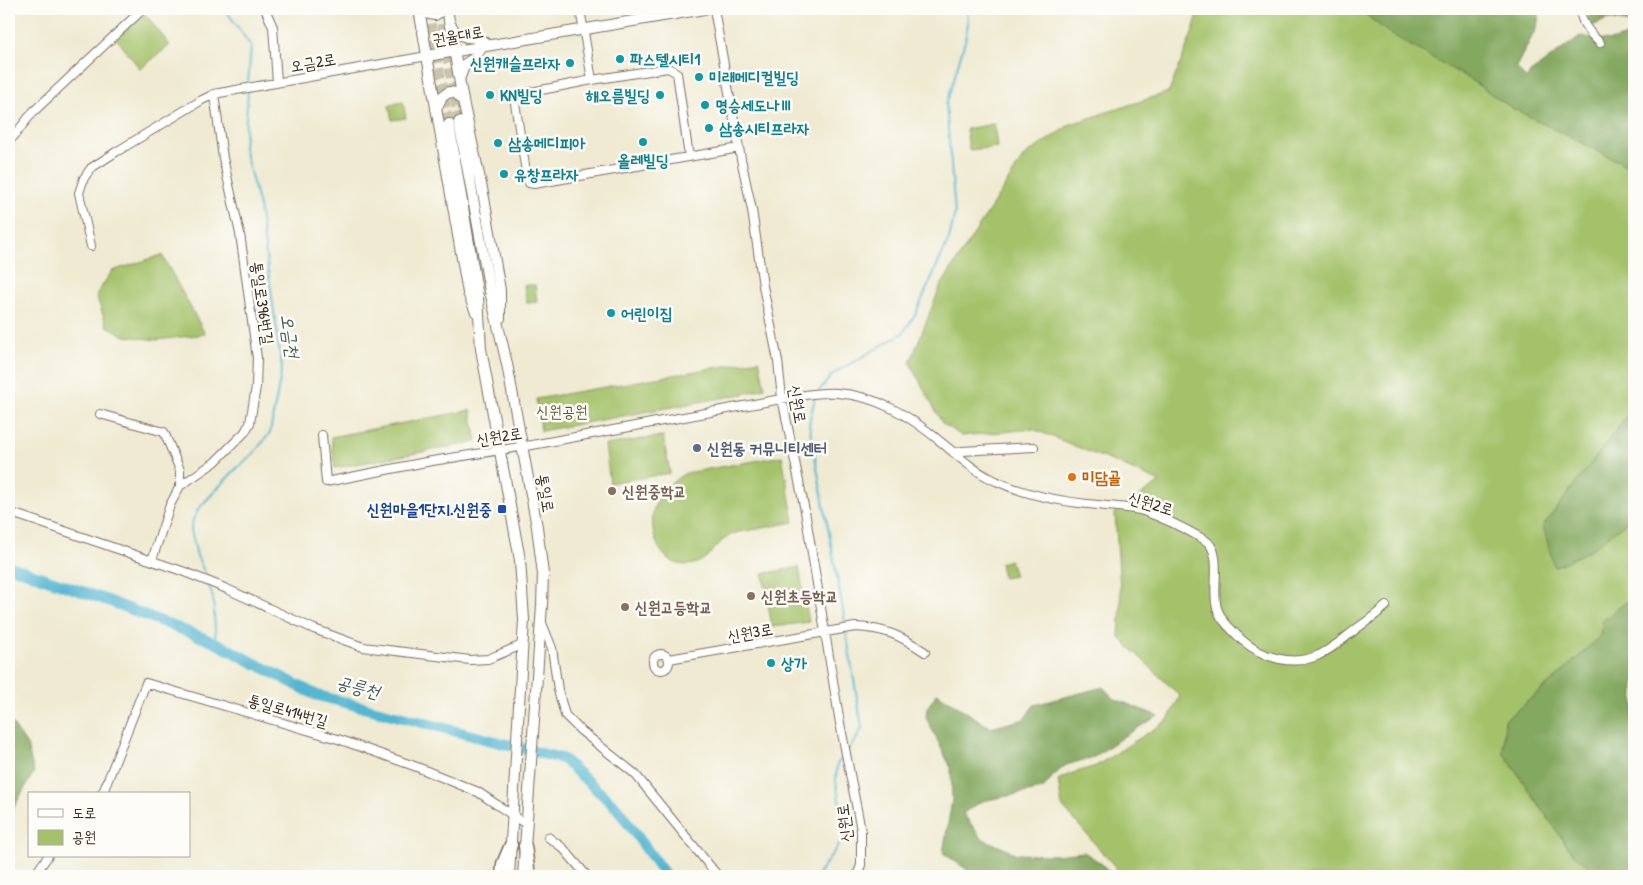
<svg xmlns="http://www.w3.org/2000/svg" width="1643" height="885" viewBox="0 0 1643 885" font-family="'Patrick Hand','Poor Story',sans-serif">
  <style>
    .green { fill: #a4c26a; stroke: #707644 }
    .forest { fill: #83a85e; stroke: #5f693e }
    .lines { fill: none; stroke-linecap: round; stroke-linejoin: round }
    .stream { stroke: #53b6d2; stroke-width: 2 }
    .river { stroke: #53b6d2; stroke-width: 11 }
    .major-tunnel { stroke: #cbc4ad; stroke-width: 10; stroke-dasharray: 10 5; stroke-linecap: butt }
    .minor-casing { stroke: #7a6d5d; stroke-width: 10 }
    .major-casing { stroke: #7a6d5d; stroke-width: 12 }
    .highway-casing { stroke: #7a6d5d; stroke-width: 15 }
    .minor { stroke: #fff; stroke-width: 8 }
    .major { stroke: #fff; stroke-width: 10 }
    .highway { stroke: #fff; stroke-width: 12 }
    .culture-dot { fill: #0f9aa8; stroke: #fdfcf7; stroke-width: 2 }
    .service-dot { fill: #5c6f8a; stroke: #fdfcf7; stroke-width: 2 }
    .food-dot { fill: #e8710a; stroke: #fdfcf7; stroke-width: 2 }
    .education-dot { fill: #8d6e63; stroke: #fdfcf7; stroke-width: 2 }
    .transit-dot { fill: #1a4fb4; stroke: #fdfcf7; stroke-width: 2 }
    .labels { text-anchor: middle; stroke-width: 5; stroke-linejoin: round; paint-order: stroke }
    .street-label { font-size: 16px; fill: #3b2a1e; stroke: #fdfcf7 }
    .culture-label { font-size: 16px; font-weight: bold; fill: #0d838f; stroke: #fdfcf7; text-anchor: start }
    .park-label { font-size: 16px; fill: #5a5835; stroke: #fdfcf7 }
    .service-label { font-size: 16px; font-weight: bold; fill: #4e5e75; stroke: #fdfcf7; text-anchor: start }
    .food-label { font-size: 16px; font-weight: bold; fill: #c56008; stroke: #fdfcf7; text-anchor: start }
    .education-label { font-size: 16px; font-weight: bold; fill: #785e54; stroke: #fdfcf7; text-anchor: start }
    .transit-label { font-size: 16px; font-weight: bold; fill: #164399; stroke: #fdfcf7; text-anchor: end }
    .water-label { font-size: 18px; font-style: italic; fill: #435b5d; stroke: #fdfcf7 }
  </style>
  <rect width="100%" height="100%" fill="#fdfcf7"/>
  <filter id="ink" filterUnits="userSpaceOnUse"><feTurbulence type="fractalNoise" baseFrequency=".02" numOctaves="2"/><feDisplacementMap in="SourceGraphic" scale="10" xChannelSelector="R" yChannelSelector="G"/><feConvolveMatrix kernelMatrix="1 2 1 2 8 2 1 2 1" color-interpolation-filters="sRGB"/></filter>
  <filter id="wash" filterUnits="userSpaceOnUse"><feTurbulence type="fractalNoise" baseFrequency=".0096" numOctaves="4" result="noise"/><feDisplacementMap in="SourceGraphic" scale="20" xChannelSelector="R" yChannelSelector="G"/><feGaussianBlur stdDeviation="1.12" result="paint"/><feColorMatrix in="noise" values="0 0 0 0 0 0 0 0 0 0 0 0 0 0 0 0 0 1.4 0 .05"/><feComposite in="paint" operator="in"/></filter>
  <g filter="url(#wash)">
    <rect width="100%" height="100%" fill="#efead1"/>
    <path class="green" d="M1199,9h160l30,24 79,45 44,30 122,61v238l-91,119 46,25 45,-35v80l-31,24 -3,16 -43,41 -52,43 -2,32 68,100 21,17 2,7h-471l-61,-70 -4,-26 12,-6 26,-8 72,-46 12,-24 -61,-59 2,-34 -6,-90 45,-31 -41,-18 -86,-35 -71,7 -20,-13 -32,-60 30,-76 84,-131 47,-32 98,-32 24,-61z
      M145,14l25,31 -30,24 -24,-31z
      M403,102l3,16 -14,2 -3,-15z
      M994,124l3,23 -28,3 -3,-21z
      M162,255l43,79 -48,6 -32,-4 -18,-10 -11,-31 16,-24z
      M524,285h11l2,17 -10,1z
      M759,360l6,28 -22,6 -202,37 -5,-32z
      M471,410l6,32 -142,26 -4,-31z
      M663,436l7,37 -60,10 -5,-38z
      M782,456l12,66c-14,3 -28,5 -42,8 -6,1 -13,1 -19,4 -21,9 -25,36 -54,30 -25,-6 -33,-45 -21,-65 6,-10 18,-21 28,-26z
      M1010,560l5,16 -12,2 -3,-15z
      M799,567l10,55 -37,5 -9,-53z"/>
    <path class="forest" d="M1359,9h181l-3,18 -21,40 10,12 3,-5 51,-38 30,5 21,-6v-12l-23,-4 -16,7 -7,-5 10,-12h39v160l-122,-61 -44,-30 -79,-45z
      M1634,407v109l-45,35 -35,16 -11,-41z
      M1634,596v280h-40l-2,-7 -21,-17 -68,-100 2,-32 52,-43 43,-41 3,-16z
      M1103,687l12,12 43,17 -34,20 -30,21 -28,8 -13,11 -10,13 -61,12 -19,12 18,25 36,16 39,1 28,-3 17,11 12,13h-142l1,-3 -29,-20 9,-53 -1,-32 -25,-51 1,-9 10,-15 54,35 33,-9 10,-14z
      M9,719l18,26 7,27 -25,44z"/>
    <g class="lines">
      <path class="stream" d="M225,9l26,37 -3,39
        M819,391l14,-17 70,-41 12,-18 34,-76 6,-26 -9,-108 19,-64 3,-18 -1,-14
        M815,397l-6,27 37,202
        M207,578l-10,-22 -6,-26 2,-10 6,-12 35,-37 20,-18 16,-20 12,-65 -23,-162 -15,-58 4,-58
        M209,585l4,13 3,45
        M846,631l16,97 -5,10 -9,12
        M817,876l28,-40 -9,-55 1,-17 7,-8"/>
      <path class="river" d="M9,566l100,35 107,42 100,52 247,64 54,49 46,64 1,4"/>
    </g>
  </g>
  <g filter="url(#ink)">
    <g class="lines">
      <path class="major-tunnel" d="M428,9l21,115
        M439,9l20,113"/>
      <g class="minor-casing">
        <path id="minor" d="M265,9l8,18 4,55
          M580,9l12,71
          M714,9l27,150 11,51 11,76 15,75 4,37 23,113 35,212 21,107v35l-4,11
          M1581,9c-2,12 10,26 19,34
          M9,142l24,-30 110,-103
          M689,157l-12,-84 -9,-5 -76,12 -71,14 -4,3 -2,6 12,75 2,5 5,1 194,-34 11,-2
          M91,246l-12,-53 5,-15 7,-10 25,-16 86,-52 12,-6 213,-38
          M100,414l64,18 16,38v16
          M322,435l4,47 100,-20 106,-17 260,-48c14,-2 30,-5 45,-4 41,3 73,23 104,49 17,14 34,30 55,39 32,15 67,21 102,24 15,2 31,2 45,6 21,7 43,18 62,29 19,12 6,48 12,68 4,13 16,23 25,32 21,18 51,27 77,15 14,-7 26,-17 37,-26 10,-7 21,-15 30,-23
          M954,453l8,-2 72,-4
          M9,512l173,59 45,18 87,40 49,18 107,13 18,-1 34,-14
          M152,560l18,-55 10,-19 35,-24 30,-30 5,-9 6,-36 1,-29 -14,-103 -3,-21 -17,-76 -9,-64
          M542,623l10,25 6,42 7,25 15,15 55,44 83,102
          M653 662a8 8 0 1 1 16 0a8 8 0 1 1-16 0Z
          M669,659l186,-32c30,1 46,9 70,25
          M101,794l3,-4 42,-107 192,56 79,28 61,25 49,33
          M548,837l15,11 24,28
          M34,876l14,-20"/>
      </g>
      <g class="major-casing">
        <path id="major" d="M419,9l49,284 8,19
          M421,9l4,4 10,2 9,-6
          M447,9l16,92 21,97 16,92v28
          M450,24l6,9 11,4 11,1 10,7
          M427,56l277,-47
          M460,77l5,-13 11,-7 6,-11
          M436,109l7,-13 6,-4 7,1 7,8
          M459,122l31,169 17,73 30,163 6,47 -1,31 -19,271
          M449,124l29,173 3,52 39,211 4,60 -15,256"/>
      </g>
      <g class="highway-casing">
        <path id="highway" d="M525,846l4,30
          M502,876l1,-12 8,-19"/>
      </g>
      <use href="#minor" class="minor"/>
      <use href="#major" class="major"/>
      <use href="#highway" class="highway"/>
    </g>
  </g>
  <g class="culture-dot">
    <circle cx="620" cy="59" r="5"/>
    <circle cx="570" cy="63" r="5"/>
    <circle cx="699" cy="77" r="5"/>
    <circle cx="490" cy="95" r="5"/>
    <circle cx="660" cy="95" r="5"/>
    <circle cx="705" cy="105" r="5"/>
    <circle cx="709" cy="128" r="5"/>
    <circle cx="643" cy="142" r="5"/>
    <circle cx="498" cy="143" r="5"/>
    <circle cx="504" cy="174" r="5"/>
    <circle cx="611" cy="313" r="5"/>
    <circle cx="771" cy="663" r="5"/>
  </g>
  <circle class="service-dot" cx="697" cy="448" r="5"/>
  <circle class="food-dot" cx="1072" cy="477" r="5"/>
  <g class="education-dot">
    <circle cx="612" cy="491" r="5"/>
    <circle cx="751" cy="596" r="5"/>
    <circle cx="625" cy="607" r="5"/>
  </g>
  <rect class="transit-dot" x="497" y="504" width="10" height="10" rx="2.5"/>
  <g class="labels">
    <g class="street-label">
      <text transform="translate(458 35) rotate(-10)" y="6">권율대로</text>
      <text transform="translate(313 62) rotate(-10)" y="6">오금2로</text>
      <text transform="translate(263 303) rotate(82)" y="6">통일로396번길</text>
      <text transform="translate(798 404) rotate(80)" y="6">신원로</text>
      <text transform="translate(499 436) rotate(-9)" y="6">신원2로</text>
      <text transform="translate(546 493) rotate(80)" y="6">통일로</text>
      <text transform="translate(1151 503) rotate(17)" y="6">신원2로</text>
      <text transform="translate(750 632) rotate(-10)" y="6">신원3로</text>
      <text transform="translate(288 710) rotate(16)" y="6">통일로414번길</text>
      <text transform="translate(844 823) rotate(-97)" y="6">신원로</text>
    </g>
    <g class="culture-label">
      <text x="630" y="65">파스텔시티1</text>
      <text x="560" y="69" text-anchor="end">신원캐슬프라자</text>
      <text x="709" y="83">미래메디컬빌딩</text>
      <text x="500" y="101">KN빌딩</text>
      <text x="650" y="101" text-anchor="end">해오름빌딩</text>
      <text x="715" y="111">명승세도나Ⅲ</text>
      <text x="719" y="134">삼송시티프라자</text>
      <text x="508" y="149">삼송메디피아</text>
      <text x="643" y="166" text-anchor="middle">올레빌딩</text>
      <text x="514" y="180">유창프라자</text>
      <text x="621" y="319">어린이집</text>
      <text x="781" y="669">상가</text>
    </g>
    <g class="park-label">
      <text x="562" y="417">신원공원</text>
    </g>
    <g class="service-label">
      <text x="707" y="454">신원동 커뮤니티센터</text>
    </g>
    <g class="food-label">
      <text x="1082" y="483">미담골</text>
    </g>
    <g class="education-label">
      <text x="622" y="497">신원중학교</text>
      <text x="761" y="602">신원초등학교</text>
      <text x="635" y="613">신원고등학교</text>
    </g>
    <g class="transit-label">
      <text x="492" y="515">신원마을1단지.신원중</text>
    </g>
    <g class="water-label">
      <text transform="translate(290 336) rotate(82)" y="6">오금천</text>
      <text transform="translate(358 687) rotate(15)" y="6">공릉천</text>
    </g>
  </g>
  <rect width="1643" height="885" fill="none" stroke="#fdfcf7" stroke-width="30"/>
  <rect x="28" y="792" width="162" height="65" fill="#fdfcf7" stroke="#afa8a0"/>
  <rect x="38" y="809" width="25" height="8" fill="#ffffff" stroke="#afa8a0"/>
  <text x="72" y="818" font-size="15" fill="#3b2a1e">도로</text>
  <rect x="38" y="830" width="25" height="15" fill="#a4c26a" stroke="#afa8a0"/>
  <text x="72" y="842" font-size="15" fill="#3b2a1e">공원</text>
</svg>
